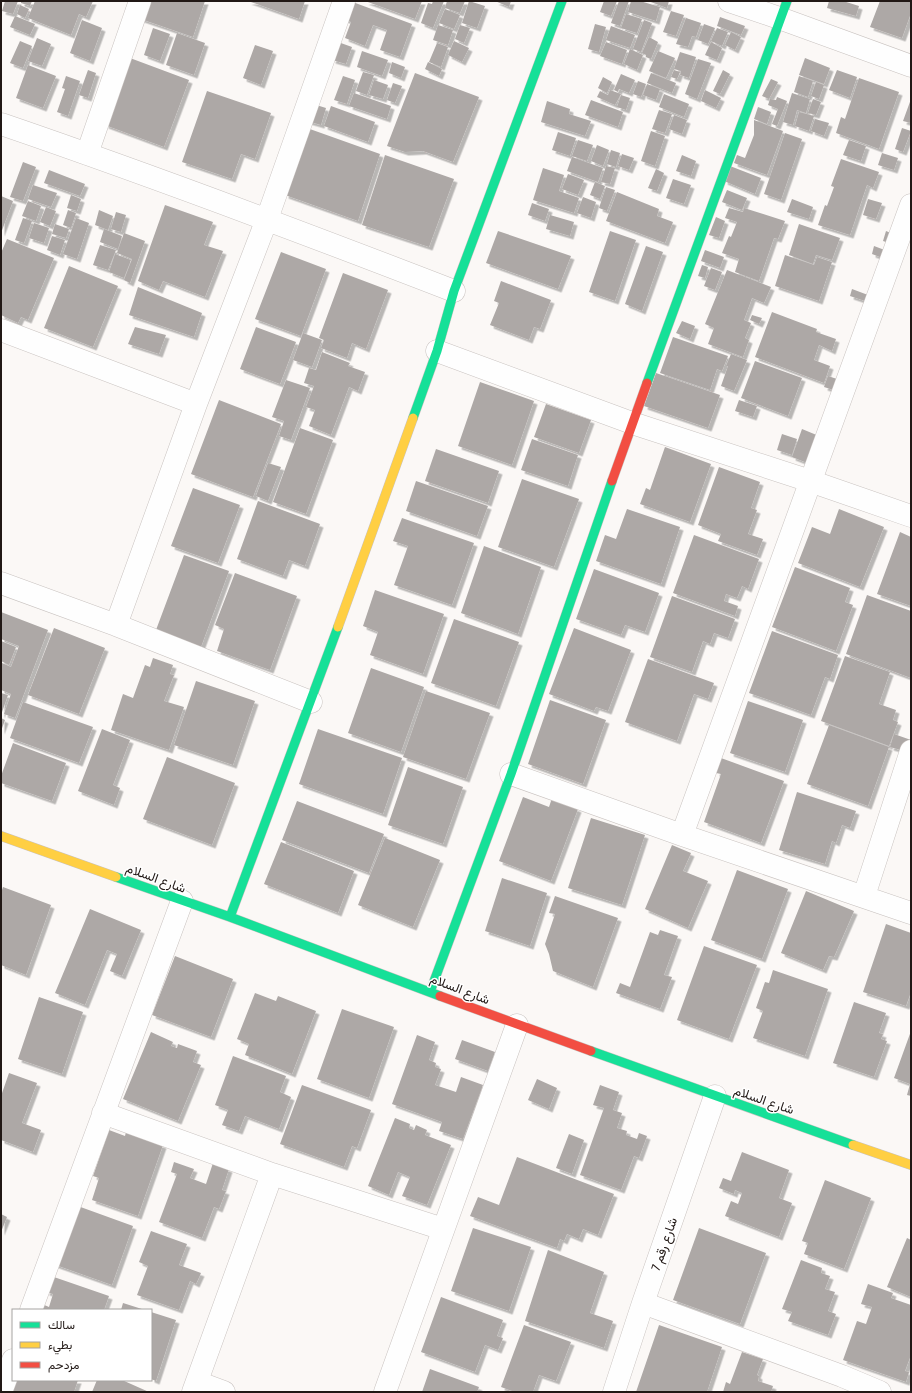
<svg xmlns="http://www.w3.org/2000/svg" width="912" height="1393" font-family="'Fira Sans Condensed',Vazirmatn,sans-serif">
  <defs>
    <filter id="shadow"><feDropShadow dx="3.5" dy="3.5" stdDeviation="0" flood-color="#0004"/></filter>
  </defs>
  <rect width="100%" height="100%" fill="#fbf8f6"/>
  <!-- building -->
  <path fill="#ada8a6" filter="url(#shadow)" d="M5 1H18L13 14 2 11Z
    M21 1H32L30 6 21 3Z
    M35 1H93L86 17 79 14 71 35 28 18Z
    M144 1H205L193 37 138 18Z
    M248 1H305L299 19Z
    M350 1 412 24 400 57 380 50 387 30 373 25 365 46 345 38 351 22 344 19Z
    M365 1H422L415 19Z
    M433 1H444L433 28 421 23 428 3 432 4Z
    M447 1H465L460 13 445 8Z
    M469 1 485 6 477 28 462 23Z
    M495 1H511L509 7Z
    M604 1H617L611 16 600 12Z
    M619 1H629L620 26 611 23Z
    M631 1H640L660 7 656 21 628 12Z
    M648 1H669L667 8Z
    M829 1H843L859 6 856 16 827 8Z
    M880 1H911V13L902 38 870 27Z
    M20 5 29 9 25 18 17 14Z
    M445 9 460 15 454 29 439 23Z
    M671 11 684 15 676 36 663 32Z
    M626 14 642 19 637 33 621 28Z
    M15 16 35 24 30 35 10 27Z
    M720 17 745 26 741 35 717 26Z
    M686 18 701 23 696 37 692 36 688 47 676 44Z
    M82 20 102 28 90 61 70 53Z
    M644 20 652 23 641 52 633 49Z
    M595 24 606 27 599 52 588 49Z
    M704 24 715 28 708 44 698 40Z
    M438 25 453 30 448 45 433 40Z
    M460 25 470 28 464 43 455 39Z
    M611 26 635 35 630 48 606 40Z
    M153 28 170 34 160 61 144 55Z
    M717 28 728 32 722 46 711 41Z
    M731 32 741 37 735 50 725 45Z
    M177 33 205 43 194 75 166 65Z
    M649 37 658 42 651 59 646 57V55L642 53Z
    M37 38 51 44 42 66 28 61Z
    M20 41 32 46 23 68 10 63Z
    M454 41 469 48 462 62 448 55Z
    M338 42 352 47 346 64 332 60Z
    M606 42 627 50 622 64 600 56Z
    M711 42 722 48 717 60 705 55Z
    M437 43 448 47 441 67 429 62Z
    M255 45 273 51 261 85 243 78Z
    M630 49 643 55 637 70 624 64Z
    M362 51 388 60 382 76 357 67Z
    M658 51 675 58 666 78 649 71Z
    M680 52 696 57 689 78 680 75 681 71 674 69Z
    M130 58 189 80 164 147 105 125Z
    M805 58 830 68 824 84 799 75Z
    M698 59 711 63 697 99 685 94Z
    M392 62 405 67 401 78 389 73Z
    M428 62 442 69 439 76 425 69Z
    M28 65 56 76 43 108 16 98Z
    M88 70 96 73 88 98 79 95Z
    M674 70 680 72 677 79 671 77Z
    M723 70 730 74 720 94 713 91Z
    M837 70 857 77 850 98 829 90Z
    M363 72 374 75 367 95 356 91Z
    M415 73 479 97 453 162 423 151 405 152 387 146Z
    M651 73 676 83 672 93 647 83Z
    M621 74 635 80 629 93 619 89 618 92 614 90Z
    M66 76 80 81 68 116 57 112 65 89 62 88Z
    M343 76 355 80 347 104 334 100Z
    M799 76 813 81 808 97 794 92Z
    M603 77 612 82 607 93 598 88Z
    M859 78 899 92 879 149 836 133 841 117 845 119Z
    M771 79 778 82 769 99 762 96Z
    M374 80 388 85 383 99 369 95Z
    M638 81 646 84 641 97 633 94Z
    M816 82 824 85 819 99 811 96Z
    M393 83 402 86 395 103 387 100Z
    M647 84 660 89 656 100 643 95Z
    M610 90 621 94 615 105 597 97 600 91 608 95Z
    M705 90 721 98 716 108 701 101Z
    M207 91 271 113 255 159 241 154 232 179 182 162Z
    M354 93 391 106 387 119 349 106Z
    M792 93 810 99 806 113 797 110 793 125 783 122Z
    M664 94 689 104 684 117 659 107Z
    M621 95 630 98 626 110 617 107Z
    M777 97 787 101 777 126 772 124 778 109 768 105 770 99 776 100Z
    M813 99 821 102 816 115 808 113Z
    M911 99V123L903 121Z
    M591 100 623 112 618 127 585 115Z
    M547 101 570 109 569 114 591 121 585 136 541 122Z
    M313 104 326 108 321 125 307 121Z
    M331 106 375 122 368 142 324 126Z
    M758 107 771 112 767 124 754 119Z
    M659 110 672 114 665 133 652 129Z
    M799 112 814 116 809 131 795 126Z
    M674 115 687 120 682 134 669 129Z
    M815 119 829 123 824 136 811 131Z
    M754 120 783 131 767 175 734 163 737 155 745 158 754 135Z
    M307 128 380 154 358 221 285 195Z
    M902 128 911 131 903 152 895 149Z
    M651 131 665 136 655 166 641 161Z
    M558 132 576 138 570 156 552 150Z
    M785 133 802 139 781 200 764 194Z
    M578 140 593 145 587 161 572 156Z
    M849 140 866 146 861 161 843 155Z
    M597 145 609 150 603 166 591 161Z
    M611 150 620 153 616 167 607 164Z
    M882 153 898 158 894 170 878 165Z
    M622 154 634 158 629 170 618 166Z
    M385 155 454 179 429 247 362 225Z
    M682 155 696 161 691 176 676 171Z
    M572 157 603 168 598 182 567 171Z
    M841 159 879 172 873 188 867 185 850 235 818 225 825 205 827 206 834 187 831 186Z
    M23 162 36 167 23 201 10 197Z
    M606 166 615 168 610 184 601 182Z
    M730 166 761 178 755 194 724 181Z
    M543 168 564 175 559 191 579 198 574 213 533 200Z
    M656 169 664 173 657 191 648 188Z
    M49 170 85 184 80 196 44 183Z
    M568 174 584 180 578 195 562 189Z
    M673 179 691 185 684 204 666 198Z
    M595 182 605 186 600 199 590 195Z
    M33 185 57 193 51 207 28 199Z
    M606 187 615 190 607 211 599 208Z
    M727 190 747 198 742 210 722 202Z
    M617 192 659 209 657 216 673 222 665 243 606 221Z
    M71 195 81 199 77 211 67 208Z
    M1 196 13 201 1 233Z
    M583 197 596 202 591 218 577 213Z
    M792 199 813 207 809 219 787 212Z
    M868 199 882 203 876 219 863 215Z
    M28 201 41 206 36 221 22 216Z
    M532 203 549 209 545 221 528 215Z
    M165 205 213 222 204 245 223 251 205 297 163 281 159 290 138 281Z
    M46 207 56 211 50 226 40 222Z
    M729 208 743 212 744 208 785 221 778 239 774 238 759 281 735 272 739 259 722 253 729 236 731 237 737 222 725 218Z
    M68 210 76 213 71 228 63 225Z
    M99 210 113 216 108 230 95 225Z
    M116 212 126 215 121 232 111 229Z
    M550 215 574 222 570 236 546 229Z
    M716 217 725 221 719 238 709 235Z
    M23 218 32 221 24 243 15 240Z
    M76 218 89 223 77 259 63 254Z
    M34 223 49 228 44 243 29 238Z
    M55 224 69 229 66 238 52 234Z
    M799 224 840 238 832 260 816 255 813 264 789 255Z
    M104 229 122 236 118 249 100 242Z
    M498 231 571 256 558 289 486 263Z
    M610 231 636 240 615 301 589 292Z
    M886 231 898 236 895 245 883 241Z
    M124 233 145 241 130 283 124 280 132 259 117 253Z
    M52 236 65 240 60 255 47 250Z
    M7 239 54 258 28 320 21 317 18 323 1 315V253Z
    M100 245 116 250 108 270 93 265Z
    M646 246 663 252 642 311 625 304Z
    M874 246 890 252 888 260 872 254Z
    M705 250 724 257 720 268 701 261Z
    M281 252 326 269 301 336 255 319Z
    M115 254 131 260 124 278 109 272Z
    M785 255 814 265 817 257 832 262 819 301 775 286Z
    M702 265 708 267 705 278 698 276Z
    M69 266 118 286 93 347 44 328Z
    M711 268 722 272 715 290 704 286Z
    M727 270 771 287 764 303 752 298 744 320 751 323 745 338 749 340 743 357 708 344 714 328 705 324Z
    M343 273 388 290 366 349 352 343 347 358 321 348 324 340 319 338Z
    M501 281 551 300 540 329 534 327 529 340 490 325 499 303 494 301Z
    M138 287 202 313 194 337 129 315Z
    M852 289 868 295 865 301 850 296Z
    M772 312 817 329 816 332 836 339 832 351 819 345 814 360 830 366 824 383 755 357Z
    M752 315 762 318 759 324 750 320Z
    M682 321 695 326 690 339 676 333Z
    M135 327 166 335 159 354 128 344Z
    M256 327 296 342 280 384 240 369Z
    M303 333 322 340 312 367 293 360Z
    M673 337 728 356 722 371 717 369 710 390 660 373Z
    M322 352 350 363 348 366 365 372 358 391 349 387 331 435 309 426 315 410 306 407 314 386 304 383 309 368 316 370Z
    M731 354 747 360 734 391 721 386 728 366H726Z
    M755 361 802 378 788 416 741 398Z
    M656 373 720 395 708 428 644 406Z
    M828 376 843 381 840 392 824 387Z
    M286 380 310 388 291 440 279 436 284 421 272 417Z
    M480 382 534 401 512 465 458 446Z
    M219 400 281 424 253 497 191 474Z
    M739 400 757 406 753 417 735 411Z
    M546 404 591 420 579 453 534 437Z
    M300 428 333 440 306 514 273 502Z
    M802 429 819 436 810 464 792 457Z
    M782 434 797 439 792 455 777 450Z
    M532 439 578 455 568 486 521 470Z
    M665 447 711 464 690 522 640 504 646 488 650 490Z
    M436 449 499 471 488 503 425 481Z
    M268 463 281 467 268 501 256 496Z
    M719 467 760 482 751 508 757 510 748 534 763 539 757 555 718 541 721 534 698 525Z
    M522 479 579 499 554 567 498 547Z
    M416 481 488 506 477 536 406 511Z
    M193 488 240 505 218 563 171 546Z
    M258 501 320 524 305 566 289 560 283 576 237 559Z
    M627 509 680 527 661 584 596 561 605 535 616 539Z
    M839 509 884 527 860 587 798 563 812 527 830 534Z
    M402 518 474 543 452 605 394 585 408 546 393 541Z
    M900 532 911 537V606L877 594Z
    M694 535 759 559 748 589 742 586 737 598 726 594 724 601 738 606 735 616 673 593Z
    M484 546 541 567 518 634 461 613Z
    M184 555 229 571 201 647 156 630Z
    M795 567 850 588 845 602 853 605 836 651 772 627Z
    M594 569 659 593 645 632 625 625 621 635 576 619Z
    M235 573 297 596 270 670 217 651 224 629 215 625Z
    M375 590 444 614 423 674 370 655 378 632 363 626Z
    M867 595 911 611V678L846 654Z
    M672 596 735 619 728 638 714 633 710 644 703 641 692 672 650 657Z
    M1 612 48 630 15 718 4 714 11 694 1 690V666L2 663 11 667 19 646 1 639Z
    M454 619 519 642 496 706 431 683Z
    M54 628 105 648 79 714 28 695Z
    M574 628 631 650 608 711 596 707 594 711 549 694Z
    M772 631 838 655 830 679 825 677 811 715 749 693Z
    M1 641 16 647 9 665 1 661Z
    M845 656 890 672 879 704 896 710 893 720 898 722 889 746 821 721Z
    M153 658 173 665 170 674 174 675 164 701 184 707 169 750 111 730 123 694 133 698 145 665 150 667Z
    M648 659 714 683 708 699 694 694 677 741 625 722Z
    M371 668 424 687 401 752 348 733Z
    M196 681 255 701 233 765 174 745Z
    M426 691 490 713 466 779 403 757Z
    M1 693 8 695 1 715Z
    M550 700 606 720 583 784 528 764Z
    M748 701 803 720 785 772 730 753Z
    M23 702 93 727 79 763 10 738Z
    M1 718 5 720 1 731Z
    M829 725 889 747 868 806 807 784Z
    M102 729 130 740 113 785 120 788 114 805 78 791Z
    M318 729 402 758 383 814 299 784Z
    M894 734 911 740 908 752 890 747Z
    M13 743 66 763 52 801 1 783V776Z
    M167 757 235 783 212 845 143 819Z
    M721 758 784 781 761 843 704 822 721 774 716 773Z
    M408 767 463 787 443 844 388 825Z
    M797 792 856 811 850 828 842 825 836 843 832 841 825 864 779 850Z
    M523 797 549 807 552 798 578 809 551 881 499 861Z
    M297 801 384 834 369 873 282 840Z
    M591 818 645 835 622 905 568 888Z
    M385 838 440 860 413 927 358 905Z
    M281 842 354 871 338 913 264 884Z
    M672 845 691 853 683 871 708 881 688 928 645 909Z
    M737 870 788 889 762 959 711 940Z
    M502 878 547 893 530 946 485 931Z
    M3 887 51 905 26 975 1 965V893Z
    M806 891 854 911 834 957 829 956 823 970 781 953Z
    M555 896 618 918 593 987 553 971 549 954 545 944 555 914 549 913Z
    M90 909 141 930 122 976 110 971 117 954 107 950 85 1005 55 993Z
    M886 924 911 933V992L906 1006 863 992Z
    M660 930 678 936 664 975 672 977 660 1009 616 993 620 983 630 987 650 932 658 935Z
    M704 946 757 965 729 1039 677 1020Z
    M175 956 233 979 211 1037 152 1015Z
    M773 970 828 989 805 1056 753 1038 763 1011 756 1008 765 982 769 983Z
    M255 993 276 1001 278 996 316 1011 292 1074 245 1055 249 1044 237 1039Z
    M39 997 83 1012 62 1074 18 1059Z
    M854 1002 886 1013 879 1033 883 1034 881 1039 887 1041 874 1077 833 1063Z
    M342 1009 394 1027 369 1098 317 1079Z
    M911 1031V1096L907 1095 910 1084 894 1078Z
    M151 1032 173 1042 171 1046 177 1048 178 1044 197 1051 193 1062 201 1065 178 1121 123 1099Z
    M417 1035 435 1042 429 1060 436 1063 435 1067 441 1069 435 1085 456 1092 461 1077 483 1085 463 1139 439 1131 442 1122 392 1104Z
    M462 1040 495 1052 488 1071 455 1059Z
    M233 1056 286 1076 280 1092 291 1097 279 1129 245 1116 239 1131 222 1125 228 1110 215 1105Z
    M9 1073 37 1083 22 1123 41 1130 33 1152 1 1140V1096Z
    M537 1079 557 1088 549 1109 528 1100Z
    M302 1085 371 1110 357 1148 352 1146 344 1167 280 1144Z
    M600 1085 619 1092 613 1110 622 1113 617 1128 627 1131 626 1135 637 1139 639 1133 647 1136 639 1158 634 1156 621 1190 580 1175 604 1108 593 1105Z
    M395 1118 410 1124 409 1128 414 1130 416 1125 427 1130 425 1135 451 1145 427 1205 402 1196 410 1177 398 1172 389 1195 368 1186Z
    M109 1130 125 1136 126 1132 163 1145 138 1216 92 1200 99 1178 93 1176Z
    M569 1134 584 1140 572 1174 556 1168Z
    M742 1152 789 1170 779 1198 792 1203 779 1237 725 1216 731 1201 738 1204 742 1193 735 1190 734 1194 719 1188 723 1178 731 1181Z
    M517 1157 614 1194 598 1235 583 1229 579 1239 567 1234 564 1241 560 1239 557 1248 470 1216 478 1197 499 1205Z
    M174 1162 194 1169 190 1178 206 1184 213 1163 229 1169 222 1190 226 1191 219 1209 214 1207 202 1238 159 1222 177 1174 171 1172Z
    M825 1180 871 1198 844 1269 804 1254 808 1243 802 1241Z
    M75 1205 133 1226 112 1285 53 1264Z
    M1 1214 7 1217 1 1232Z
    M473 1228 531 1247 509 1311 451 1291Z
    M699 1228 766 1253 740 1324 673 1300Z
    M151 1231 187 1244 179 1265 201 1273 196 1284 190 1281 179 1310 137 1295 148 1266 139 1262Z
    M907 1238 911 1240V1297L887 1287Z
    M548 1250 604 1272 590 1313 613 1321 604 1348 525 1321Z
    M801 1260 822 1268 821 1273 830 1276 825 1289 835 1292 828 1311 836 1314 828 1335 788 1321 792 1312 782 1309Z
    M51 1276 109 1296 104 1310H40L42 1304 49 1307 53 1294 46 1292Z
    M868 1284 893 1293 891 1298 911 1305V1355L905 1371 909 1372 906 1382 843 1360 857 1321 866 1324 872 1307 861 1304Z
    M441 1297 503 1320 497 1336 503 1338 498 1350 485 1345 475 1372 421 1352Z
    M123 1303 145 1310H121Z
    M151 1312 176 1320 156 1381 151 1379Z
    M524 1325 571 1342 556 1381 539 1375 533 1392H515L501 1387Z
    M659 1325 722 1347 707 1392H636Z
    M742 1352 763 1359 757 1375 759 1376 758 1381 773 1386 771 1392H723L726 1382 730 1384Z
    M430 1369 479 1387 477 1392H422Z
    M13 1380H78L74 1392H5Z
    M97 1380H122L149 1392H92Z"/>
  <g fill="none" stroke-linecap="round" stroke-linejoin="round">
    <defs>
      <path id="street" d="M729 1 782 19 911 66
        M1 124C153 176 304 233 454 291
        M87 154 140 1
        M1 330 196 404
        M437 351 632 423 810 481 911 516
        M1 583 116 625 311 702
        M116 625 196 404 267 219 344 1
        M511 774 682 835 911 913
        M682 835 911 205
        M864 896 911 751
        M103 1113 272 1174 443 1229
        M643 1303 842 1376 880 1392
        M31 1310 182 901
        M197 1382 224 1392
        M1 1392 13 1360
        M193 1392 272 1174
        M385 1392 517 1025
        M614 1392 643 1303 715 1096"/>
      <path id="fast" d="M647 383 787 1
        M413 418 437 351 454 291 562 1
        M116 877 230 917 440 996
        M230 917 338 627
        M430 992 511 774 612 481
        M591 1051 853 1145"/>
      <path id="slow" d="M338 627 413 418
        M1 836 116 877
        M853 1145 911 1165"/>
      <path id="jam" d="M612 481 647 383
        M440 996 591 1051"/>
    </defs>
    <!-- street casing -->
    <use href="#street" stroke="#c9c3c0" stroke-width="23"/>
    <!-- fast casing -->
    <use href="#fast" stroke="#c9c3c0" stroke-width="10"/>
    <!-- slow casing -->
    <use href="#slow" stroke="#c9c3c0" stroke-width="10"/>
    <!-- jam casing -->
    <use href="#jam" stroke="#c9c3c0" stroke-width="10"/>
    <!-- street -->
    <use href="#street" stroke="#fefefe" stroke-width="22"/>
    <!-- fast -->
    <use href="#fast" stroke="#16e098" stroke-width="9"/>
    <!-- slow -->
    <use href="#slow" stroke="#ffcf43" stroke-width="9"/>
    <!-- jam -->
    <use href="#jam" stroke="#f24e42" stroke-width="9"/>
  </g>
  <g text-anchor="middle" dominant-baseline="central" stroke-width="3" stroke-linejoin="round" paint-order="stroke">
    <!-- street labels -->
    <g font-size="13" fill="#211815" stroke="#fff">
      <text transform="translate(156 878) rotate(20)">شارع السلام</text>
      <text transform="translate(460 989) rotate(21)">شارع السلام</text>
      <text transform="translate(764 1100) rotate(19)">شارع السلام</text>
      <text transform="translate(664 1244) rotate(-71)">شارع رقم 7</text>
    </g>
  </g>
  <!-- border -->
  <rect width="912" height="1393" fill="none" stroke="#211815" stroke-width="4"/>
  <!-- legend -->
  <rect x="12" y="1309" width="140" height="72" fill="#ffffff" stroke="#a6a3a1"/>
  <rect x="20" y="1322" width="20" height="6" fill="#16e098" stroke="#a6a3a1"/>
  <text x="48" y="1329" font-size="12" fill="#211815">سالك</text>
  <rect x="20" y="1342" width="20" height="6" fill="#ffcf43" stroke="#a6a3a1"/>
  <text x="48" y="1349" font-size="12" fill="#211815">بطيء</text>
  <rect x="20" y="1362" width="20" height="6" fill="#f24e42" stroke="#a6a3a1"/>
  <text x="48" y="1369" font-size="12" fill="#211815">مزدحم</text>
</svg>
